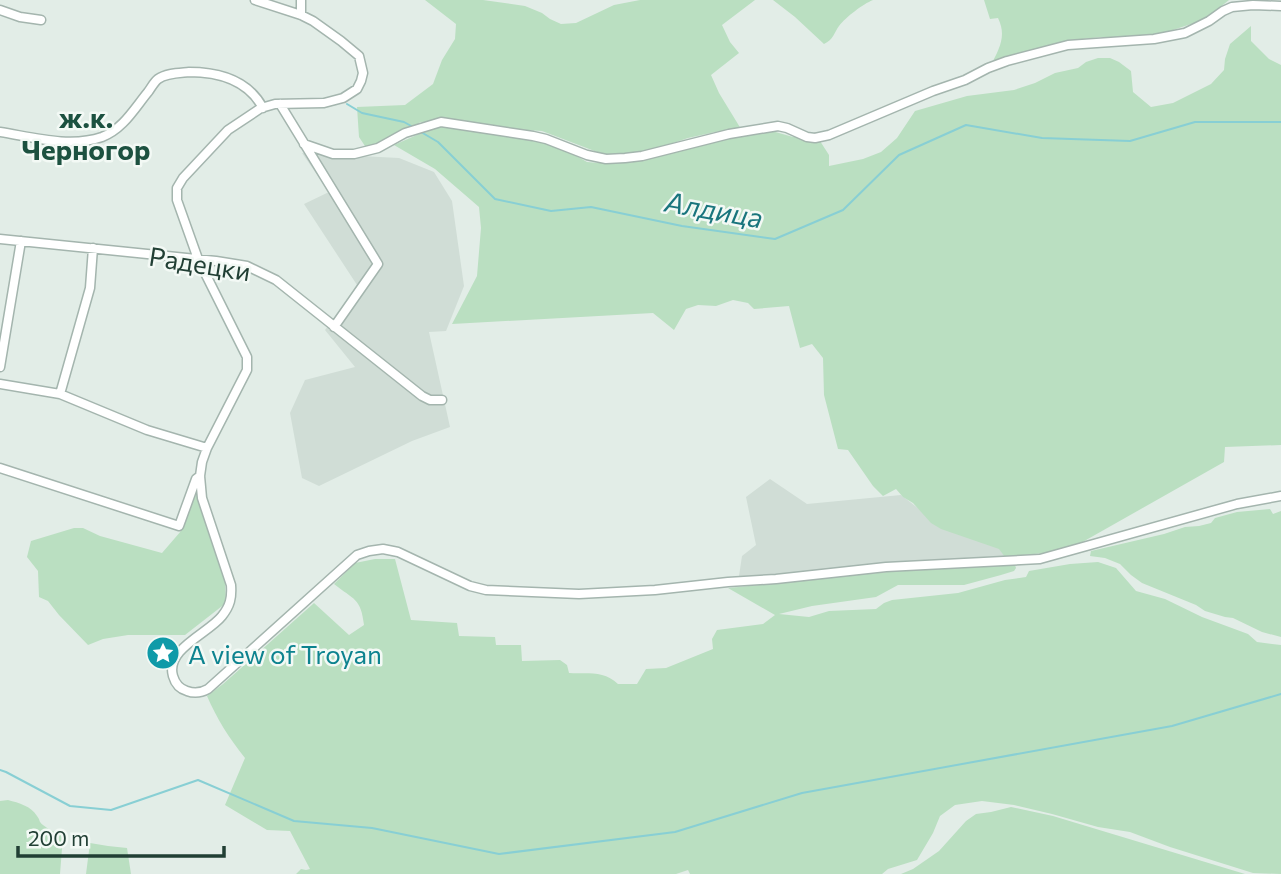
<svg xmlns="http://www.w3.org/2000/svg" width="1281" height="874" font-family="Commissioner,sans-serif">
  <rect width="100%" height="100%" fill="#e2ede7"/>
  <!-- built -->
  <path fill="#d0ddd6" d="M302 153 399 158 434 172 452 201 464 286 446 331 429 332 450 427 412 441 319 486 302 478 290 413 305 380 355 367 325 330 359 288 304 204 329 192Z
    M770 479 807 504 901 495 928 516 1041 540 1053 552 1017 559 786 580 739 576 742 556 756 545 746 497Z"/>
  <!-- green -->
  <path fill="#badfc1" d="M425 0H483L525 6 542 13 550 19 561 24 576 23 614 5 640 0H755L722 25 730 42 739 53 711 75 719 93 741 129 715 132 688 138 646 152 626 156 605 155 542 131 512 129 495 125H478L451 121 420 122 417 126 369 152 359 137 357 107 405 105 433 84 442 60 455 39 456 24Z
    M773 0H873C863 4 846 17 839 26 834 33 833 40 824 44L795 17Z
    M984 0H1229L1214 12 1200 21 1158 35 1123 39 1101 37 1083 39 991 65C999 49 1007 36 998 18L990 19Z
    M1251 26V41L1269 59 1281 65V445L1225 447 1224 462 1079 544 1053 552 1005 557 999 549 941 529 931 523 913 503 903 497 896 489 883 496 873 486 848 450 838 449 824 395 823 358 812 344 800 348 789 306 754 309 748 303 733 300 716 306 698 305 686 309 674 330 653 313 452 324 477 276 481 228 479 207 435 169 394 145 435 127 450 126 474 132H487L521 139 544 141 563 148 587 162 599 163H628L652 158 688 145 765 129 793 137 820 136V141L829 155V166L863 159 881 152 897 138 915 111 967 96 1014 90 1035 83 1055 73 1078 68 1086 62 1098 58H1110L1119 62 1131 71 1133 92 1151 107 1173 103 1211 84 1224 70 1225 59 1230 44Z
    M197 492 213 546 225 580 226 603 185 635H128L103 639 88 645 59 615 48 601 39 597 38 571 27 557 31 541 74 528H83L100 536 162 553 181 531Z
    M1270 509 1273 514 1281 511V637L1262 632 1233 618 1225 617 1205 611 1196 605 1142 583 1131 575 1120 564 1105 558 1090 556 1091 551 1164 534 1185 527 1199 526 1211 523 1215 518 1237 512Z
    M375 559H395L411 620 457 623 459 636 495 637 496 645H521L522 661 560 660 567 665 569 673C588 674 604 670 618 684H637L646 669 666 668 713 649 712 639 717 630 763 624 775 615 728 588 938 567 1015 565 1016 568 1014 571 1001 575 964 585H898L876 597 812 606 779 614 809 617 829 611 876 609 884 603 892 600 958 593 1005 580 1026 577 1029 571 1070 564 1098 562 1116 568 1136 591 1165 599 1202 617 1248 634 1257 642 1281 645V874L1253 873 1170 847 1130 832 1098 827 1052 814 1014 805 982 801 955 805 940 816 933 833 917 860 888 869 882 874H690L688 870 676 874H296L301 869 306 870 310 869 290 831 267 830 225 805 245 758C229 738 217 719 207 696L223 684 314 603 349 635 364 625C361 598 354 600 334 584L355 563Z
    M8 800C19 803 31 806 37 816 41 821 38 821 43 825 49 830 57 833 63 836L60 874H0V801Z
    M1011 807 1053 816 1245 874H901L913 869 939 851 966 821 976 814 991 812Z
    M90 843 108 846 127 848 131 874H86Z"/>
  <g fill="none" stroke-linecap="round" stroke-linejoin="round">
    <!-- stream -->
    <path stroke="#88cfd4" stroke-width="2" d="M347 104 362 113 404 122 413 127
      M421 132 438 142 495 199 551 211 591 207 682 226 775 239 843 210 899 155 966 125 1042 138 1130 141 1195 122H1281
      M0 770 6 772 70 806 111 810 198 780 294 821 372 828 499 854 675 832 802 793 1172 726 1281 694"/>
    <defs>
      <path id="minor" d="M255 0 301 15 313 21 341 41 359 56 363 73 361 81 357 89 343 98 324 103 275 104 261 108 228 130 183 178 177 188V200L198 259 247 357V370L207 448 202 462 200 476 202 498 231 585C232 598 230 606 222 616 209 633 165 649 173 676 175 683 180 689 187 691 195 694 201 693 208 689L357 555 369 551 383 549 398 552 470 586 486 590 579 594 655 590 728 582 776 579 886 567 1040 559 1237 504 1281 496
        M301 0V15
        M0 10 20 17 41 20
        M280 104 378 264 334 327
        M0 132C32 137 70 148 102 137 123 129 134 109 148 92 151 88 154 82 158 79 166 73 179 73 189 72 219 72 248 80 263 108
        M304 144 333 154H354L378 148 405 133 441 122 533 136 546 139 587 155 606 159 625 158 642 156 729 134 778 126 787 128 807 137 815 138 829 135 933 91 965 80 988 68 1007 61 1068 45 1154 39 1185 33 1209 21 1223 11 1232 7 1253 5 1281 6
        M0 239 216 261 247 266 276 280 422 396 430 400H442
        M0 367 21 241
        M0 384 60 394 147 430 207 448
        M60 394 90 288 93 248
        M0 468 179 526 196 479 200 476"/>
    </defs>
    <!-- minor casing -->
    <use href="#minor" stroke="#a4b5ae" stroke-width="11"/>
    <!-- minor -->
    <use href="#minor" stroke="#fff" stroke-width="8"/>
  </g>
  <!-- icons -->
  <defs>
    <symbol id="sight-disc" viewBox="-11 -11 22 22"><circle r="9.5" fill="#0f9aa8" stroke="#f3f9f5"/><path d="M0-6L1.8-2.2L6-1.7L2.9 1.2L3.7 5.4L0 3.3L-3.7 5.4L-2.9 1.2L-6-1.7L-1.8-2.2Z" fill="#fff"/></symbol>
  </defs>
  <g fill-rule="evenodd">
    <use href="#sight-disc" x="144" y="634" width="38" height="38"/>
  </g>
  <g text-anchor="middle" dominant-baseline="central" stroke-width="5" stroke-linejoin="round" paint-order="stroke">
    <!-- street labels -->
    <g font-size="26" fill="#213f34" stroke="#f3f9f5">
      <text transform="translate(200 263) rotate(9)">Радецки</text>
    </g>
    <!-- culture labels -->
    <g font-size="26" fill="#0d838f" stroke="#f3f9f5" text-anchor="start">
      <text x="188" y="653">A view of Troyan</text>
    </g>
    <!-- neighbourhood labels -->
    <g font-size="28" font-weight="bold" fill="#1c5140" stroke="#f3f9f5">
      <text x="86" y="117">ж.к.<tspan x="86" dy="32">Черногор</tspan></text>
    </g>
    <!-- water labels -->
    <g font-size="28" font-style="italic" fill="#19757d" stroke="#f3f9f5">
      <text transform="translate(714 209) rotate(10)">Алдица</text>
    </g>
  </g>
  <!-- scale -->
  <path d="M18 846v10h206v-10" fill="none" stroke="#213f34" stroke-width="3.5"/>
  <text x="28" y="846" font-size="21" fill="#213f34" stroke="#f3f9f5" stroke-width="5" paint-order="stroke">200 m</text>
</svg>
